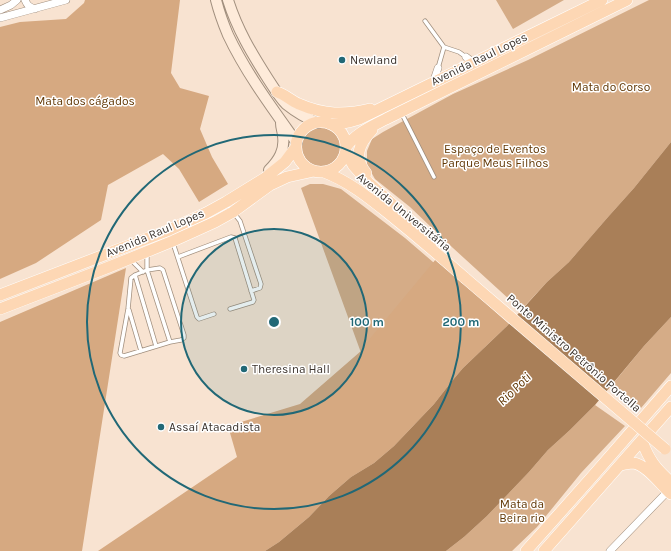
<svg xmlns="http://www.w3.org/2000/svg" width="671" height="551" font-family="Karla,sans-serif">
  <rect width="100%" height="100%" fill="#f8e3d1"/>
  <!-- green -->
  <path fill="#d5ac87" d="M496 0H564L513 29Z
    M649 0H671V142L634 188 608 217 589 239 569 262 547 282 521 310 453 248 410 207 375 179 367 165V151L372 139 383 132 453 94 528 60Z
    M302 147a19 19 0 1 1 38 0a19 19 0 1 1-38 0Z
    M310 184H323L341 189 405 238 461 286 368 372 301 188Z
    M671 317V373L641 408 612 385 644 346Z
    M595 405 625 426 581 473 537 527 512 551H446L464 537 487 516 529 472 548 450 570 430Z"/>
  <!-- forest -->
  <path fill="#d6a981" d="M85 0H180L171 73 180 88 209 96 200 129 212 157 228 184 199 202 179 169 163 154 108 185 101 220 36 263 0 279V27L20 22 66 19 84 3Z
    M436 259 509 324 463 368 452 381 434 404 394 446 374 463 351 477 329 496 309 517 279 542 265 551H98L237 457 228 426 300 404 361 351 372 336Z
    M126 268 82 551H0V322Z"/>
  <!-- water -->
  <path fill="#a97f58" d="M671 142V317L644 346 595 405 570 430 548 450 529 472 487 516 464 537 446 551H265L279 542 309 517 329 496 351 477 374 463 394 446 434 404 452 381 463 368 507 326 547 282 569 262 608 217 634 188Z"/>
  <g fill="none" stroke-linecap="round" stroke-linejoin="round">
    <defs>
      <path id="service" d="M425 21 444 47 459 52 466 57
        M438 68 444 47
        M401 112 434 177
        M226 203 240 221 261 284 260 288 251 291
        M173 243 197 317 199 319 214 314
        M147 253V270L160 268 163 270 184 335V338L181 340 170 342
        M178 257 231 237 235 238 254 300 253 302 230 309
        M132 261 143 272
        M147 270 170 342 124 356 121 355 120 353 128 309 131 278 135 275Z
        M135 275 156 346
        M129 310 141 351"/>
      <path id="minor" d="M25 0C27 5 29 7 35 9
        M0 10 11 5 17 0
        M0 18 66 0
        M466 57 474 63
        M433 83 438 68
        M610 551 668 491"/>
      <path id="secondary" d="M216 0C219 12 223 23 228 35 246 73 272 108 297 143
        M228 0C237 29 252 54 268 79 274 88 279 97 286 104 296 112 306 118 318 123
        M269 170C279 160 285 150 283 136 283 132 281 128 281 123"/>
      <path id="primary" d="M277 92C285 94 291 101 299 104 324 115 344 115 370 109
        M296 147a25 25 0 1 1 50 0a25 25 0 1 1-50 0Z
        M330 124C341 124 350 122 359 119L602 0
        M346 147C356 133 371 127 386 119L627 0
        M346 152 353 165 368 182 433 241
        M324 172C348 181 368 197 388 213 414 234 440 256 465 278
        M366 173C353 157 359 144 372 130
        M0 295 169 230 206 213 226 202 265 178 285 162 296 147
        M0 309 109 267 173 241 215 222 233 212 270 185 287 177 314 171
        M642 441C649 460 656 469 671 482
        M621 465C625 464 629 463 633 463 646 464 661 485 671 494
        M526 551 591 478 671 386
        M544 551 671 407"/>
    </defs>
    <!-- service casing -->
    <use href="#service" stroke="#a18f7e" stroke-width="5"/>
    <!-- minor casing -->
    <use href="#minor" stroke="#a18f7e" stroke-width="8"/>
    <!-- secondary casing -->
    <use href="#secondary" stroke="#a18f7e" stroke-width="12"/>
    <!-- primary casing -->
    <use href="#primary" stroke="#fff" stroke-width="12"/>
    <!-- service -->
    <use href="#service" stroke="#fff" stroke-width="3.5"/>
    <!-- minor -->
    <use href="#minor" stroke="#fff" stroke-width="7"/>
    <!-- secondary -->
    <use href="#secondary" stroke="#feebda" stroke-width="10"/>
    <!-- primary -->
    <use href="#primary" stroke="#fdd7b4" stroke-width="11"/>
    <defs>
      <path id="primary-bridge" d="M465 278 665 449"/>
    </defs>
    <!-- primary-bridge casing -->
    <use href="#primary-bridge" stroke="#fff" stroke-width="12" stroke-linecap="butt"/>
    <!-- primary-bridge -->
    <use href="#primary-bridge" stroke="#fdd7b4" stroke-width="11"/>
  </g>
  <!-- distance rings -->
  <circle cx="274" cy="322" r="93" fill="#216876" fill-opacity=".12"/>
  <g fill="none" stroke="#216876" stroke-width="2">
    <circle cx="274" cy="322" r="93"/>
    <circle cx="274" cy="322" r="187"/>
  </g>
  <!-- markers -->
  <g fill="#216876" stroke="#fff" stroke-width="1.5">
    <circle cx="342" cy="60" r="4"/>
    <circle cx="244" cy="369" r="4"/>
    <circle cx="161" cy="427" r="4"/>
  </g>
  <g text-anchor="middle" dominant-baseline="central" stroke-width="3" stroke-linejoin="round" paint-order="stroke">
    <!-- street labels -->
    <g font-size="12" fill="#3b332d" stroke="#fff">
      <text transform="translate(479 59) rotate(-26)">Avenida Raul Lopes</text>
      <text transform="translate(404 212) rotate(39)">Avenida Universitária</text>
      <text transform="translate(155 233) rotate(-23)">Avenida Raul Lopes</text>
      <text transform="translate(574 353) rotate(41)">Ponte Ministro Petrônio Portella</text>
    </g>
    <!-- poi labels -->
    <g font-size="12" fill="#3b332d" stroke="#fff" text-anchor="start">
      <text x="350" y="60">Newland</text>
      <text x="252" y="369">Theresina Hall</text>
      <text x="169" y="427">Assaí Atacadista</text>
    </g>
    <!-- park labels -->
    <g font-size="12" fill="#613704" stroke="#fff">
      <text x="611" y="87">Mata do Corso</text>
      <text x="85" y="101">Mata dos cágados</text>
      <text x="495" y="149">Espaço de Eventos<tspan x="495" dy="14">Parque Meus Filhos</tspan></text>
      <text x="522" y="504">Mata da<tspan x="522" dy="14">Beira rio</tspan></text>
    </g>
    <!-- water labels -->
    <g font-size="13" font-style="italic" fill="#5e3400" stroke="#fff">
      <text transform="translate(514 389) rotate(-44)">Rio Poti</text>
    </g>
  </g>
  <circle cx="274" cy="322" r="6" fill="#216876" stroke="#fff" stroke-width="2"/>
  <g font-size="12" text-anchor="middle" font-weight="bold" fill="#216876" stroke="#fff" stroke-width="3" stroke-linejoin="round" paint-order="stroke">
    <text x="367" y="326">100 m</text>
    <text x="461" y="326">200 m</text>
  </g>
</svg>
